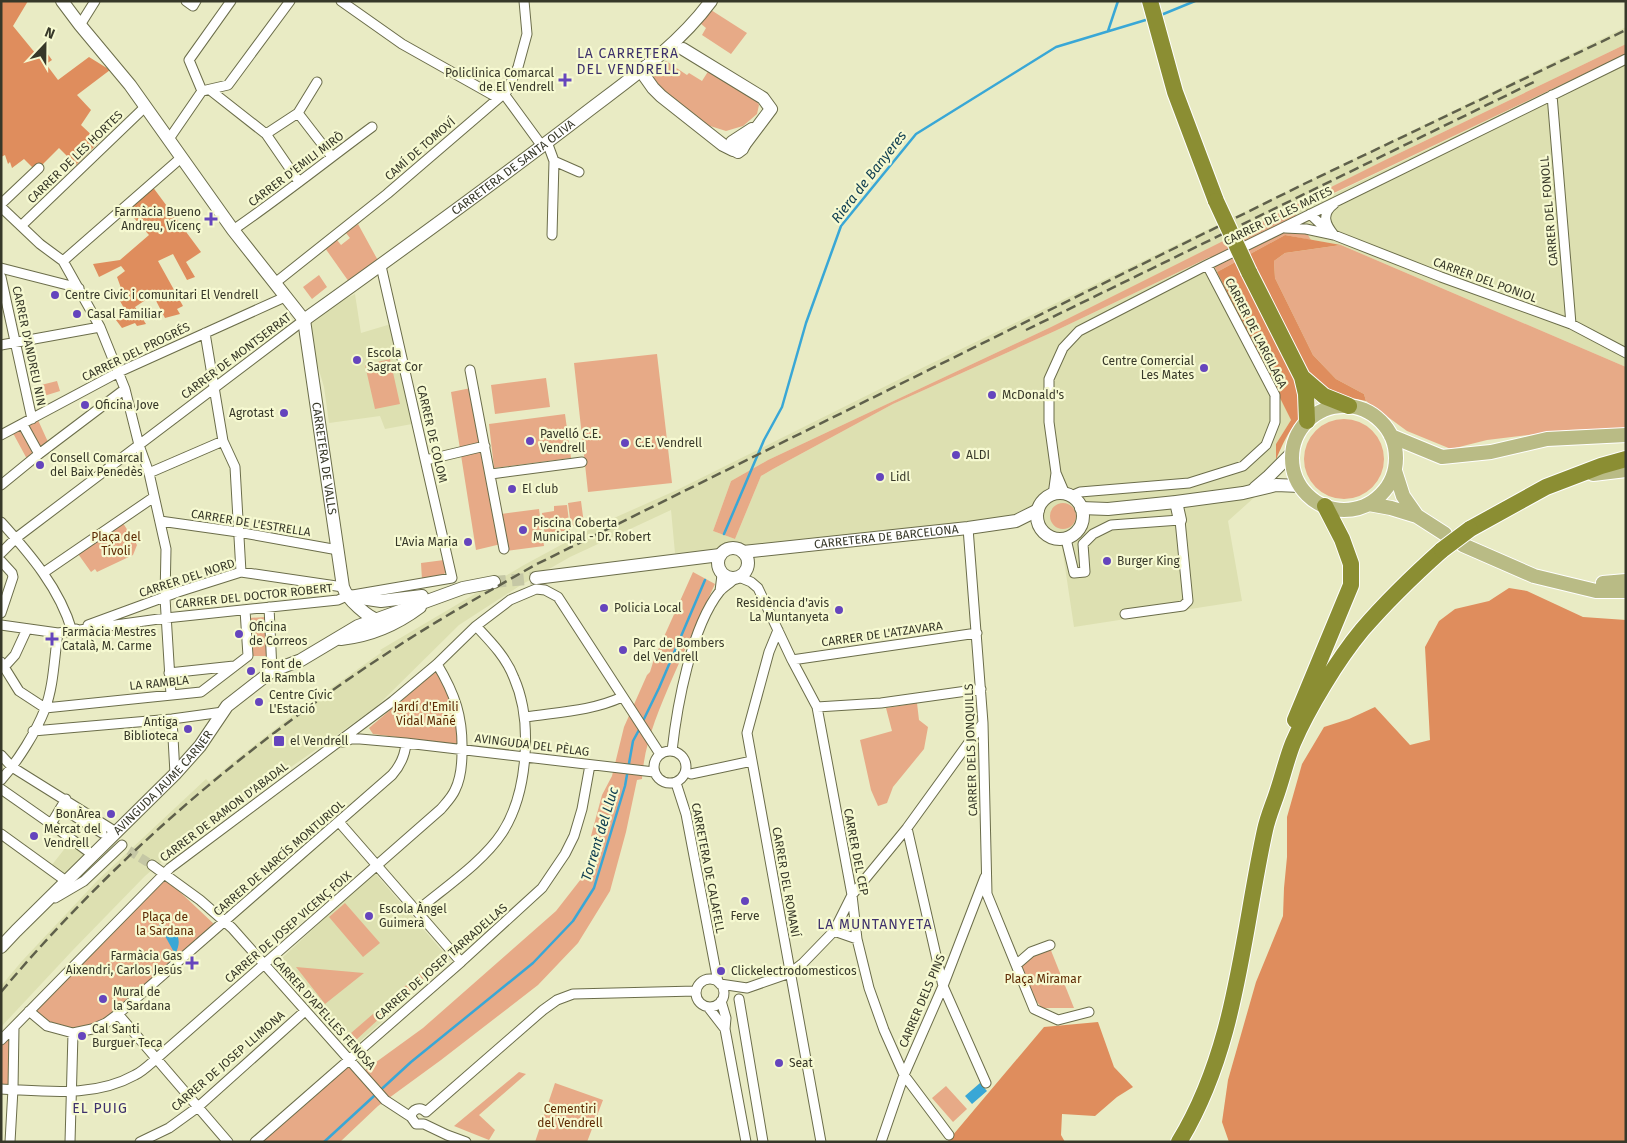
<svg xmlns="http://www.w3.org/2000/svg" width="1627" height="1143" font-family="'Fira Sans',sans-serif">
  <rect width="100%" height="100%" fill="#e9ebc4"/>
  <!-- built -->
  <path fill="#dde0b1" d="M1626 27V44L1385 160 1051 327 768 460 731 481 713 531 735 539 761 476 773 469 893 404 1055 331 1210 257 1291 420 1276 444V478L1228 521 1242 601 1074 627 1062 547 1024 516 765 549 675 553 671 510 570 557 521 585 459 625 375 708 190 838 145 876 72 951 1 1027V986L22 961 98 880 206 779 209 782 233 762 293 715 382 652 380 650 524 565 596 526 677 490 924 367Z
    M1626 54V367L1341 245 1311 240 1294 213Z
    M355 294 361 333 391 324 412 424 385 429 380 416 329 423 324 387 304 320Z
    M70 842 86 854 63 876 51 866Z
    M374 872 450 960 356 1045 280 960Z"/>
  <!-- green -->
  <path fill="#e7aa87" d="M711 10 747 33 731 54 702 35 706 28 700 23Z
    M1626 44V54L1294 212 1311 240 1285 235 1217 272 1210 257 1055 331 893 404 773 469 761 476 735 539 713 531 731 481 768 460 1051 327 1385 160Z
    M666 61 687 75 689 73 702 81 709 70 754 97 759 105 757 114 743 126 726 131 707 125 660 87 651 73Z
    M358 224 381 266 354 289 325 248 337 240 341 245 350 238 346 233Z
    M1341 245 1626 367V428L1569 430 1487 440 1451 449 1407 431 1366 401 1364 394 1336 379 1313 355 1275 278 1274 261 1285 253Z
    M319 275 327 287 312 299 303 287Z
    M657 354 672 483 588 492 574 363Z
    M390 359 400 404 375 409 365 365Z
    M546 378 550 407 495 414 491 385Z
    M57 381 60 391 44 396 41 385Z
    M471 388 501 544 476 550 451 392Z
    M565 414 571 458 494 468 489 424Z
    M1304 459a40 40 0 1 1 80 0a40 40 0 1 1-80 0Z
    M38 420 48 442 27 459 14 435 11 434Z
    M581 501 584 524 571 526 568 503Z
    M1050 516a13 13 0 1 1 26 0a13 13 0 1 1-26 0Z
    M567 505 570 530 557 532V536L545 538 542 513 554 511V506Z
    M539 509 544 546 507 551 501 514Z
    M121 520 137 545 133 555 97 572 95 569 91 572 76 551Z
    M444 560 447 570 442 577 422 580 421 563Z
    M693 572 715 584C700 616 686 647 672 679 658 712 644 744 642 779L637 780 626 832 610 891 578 943 538 985 441 1060 378 1106 340 1142H256L349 1061 361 1073 423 1028 556 911 581 879 596 839 591 836 602 795 612 776 624 727 647 675 650 672 654 659Z
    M266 617 268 656H252L249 618Z
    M436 671C452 692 457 719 459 745L373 734 369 728Z
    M917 703 919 720 928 727 924 749 893 787 887 803 878 806 871 790 860 740 892 731 886 708Z
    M163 876 215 925 96 1026 71 1030 48 1023 34 1007 114 932Z
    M345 903 380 943 363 957 329 917Z
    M1050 948 1074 1008H1042L1027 990 1021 966 1032 957Z
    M296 967 364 973 325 1004Z
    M425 969 429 973 356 1040 351 1033Z
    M11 1036 10 1085 1 1084V1045Z
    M519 1072 526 1074 479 1115 495 1130 489 1140 454 1126Z
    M555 1083 603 1100 587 1142H535Z
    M946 1086 967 1109 953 1122 932 1098Z"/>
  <!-- forest -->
  <path fill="#df8d5d" d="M1 1H28L13 26 40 59 47 53 52 60 46 64 58 80 89 57 110 70 77 95 91 110 81 125 99 142 76 165 59 148 41 166 32 167 24 159 12 168 10 162 8 164 5 155 1 157Z
    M152 186 201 252 186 262 195 277 187 280 173 254 158 261 183 306 177 309 180 314 165 318 153 295 135 307 146 324 137 326 135 323 122 328 116 320 129 317 120 301 125 299 117 277 125 271 121 266 99 277 93 264 120 260 149 235 127 210Z
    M1285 235 1341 245 1285 253 1274 261 1275 278 1313 355 1336 379 1364 394 1366 401 1347 397 1315 401C1295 421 1286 435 1276 460V444L1291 420 1217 272Z
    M1509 588 1527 591 1583 617 1626 620V1142H1229L1222 1122 1228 1080 1256 982 1283 916 1284 888 1287 857V817L1302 764 1324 727 1349 719 1375 707 1410 745 1430 740 1425 647 1439 621 1455 609 1489 601Z
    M1098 1022 1114 1067 1133 1087 1117 1097 1095 1116 1062 1114 1061 1135 1065 1142H947L1044 1027Z"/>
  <!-- water -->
  <path fill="#39a7d6" d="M159 925C176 926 184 939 175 954Z
    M980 1083 987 1091 972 1104 965 1096Z"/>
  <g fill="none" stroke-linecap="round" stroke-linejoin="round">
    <!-- stream -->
    <path stroke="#39a7d6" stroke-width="2.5" d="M1161 15 1195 1
      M1108 31 1118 1
      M724 534 764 440 782 407 806 323 841 226 916 134 1056 47 1149 19
      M642 723 659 688 705 580
      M324 1142 411 1062 533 963 573 921 594 888 625 786 633 741 640 728"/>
    <!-- street-tunnel -->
    <path stroke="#c5c7a5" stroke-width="9" stroke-dasharray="9 4.5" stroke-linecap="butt" d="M106 836 152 865"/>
    <!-- secondary-tunnel -->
    <path stroke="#c5c7a5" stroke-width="12" stroke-dasharray="12 6" stroke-linecap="butt" d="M494 582 536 578"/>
    <defs>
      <path id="street" d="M186 1 193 6 196 1
        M341 1 402 44 498 98
        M80 25 95 1
        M210 90 266 134 299 182
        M202 91 189 60 231 1
        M504 94 542 146
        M1552 95 1571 324
        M298 113 332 157
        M266 134 298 113 317 82
        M169 139 202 91 228 85 290 1
        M547 142 554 161 579 172
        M1 204 39 168
        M1 207 40 244 63 261 100 327 125 389 139 445 149 473 166 549 165 598 171 695
        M1310 214 1328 231
        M21 226 146 106
        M1285 228 1306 229 1334 235 1441 277 1571 324 1626 353
        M233 230C281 197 326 161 372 127
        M552 235 554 161
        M1334 235C1325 224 1321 214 1334 204
        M63 261 182 157
        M1 268 79 288
        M1 277 32 419
        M275 283 387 194 507 91 518 67 527 34 524 1
        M205 333 223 441 235 467 241 572
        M1 345 100 327
        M470 370 504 549
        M23 425 39 454
        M1 435 119 372 285 297
        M426 460 485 446
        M149 473 223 441
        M491 474 582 462
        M1 485 39 454 125 389
        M1065 494 1056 473 1049 422V379L1063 348 1079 331 1207 265 1626 59
        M1053 495 1056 473
        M1071 496 1080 492 1189 483 1243 466 1266 445 1275 422V395L1207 265
        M160 521 238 532 338 550
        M1 522C30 554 60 589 72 631L76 629
        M968 528 983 723 987 894 1034 1009 1058 1020 1089 1012
        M1066 539 1074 573 1085 572 1083 544 1093 534 1111 525 1180 520 1188 601 1183 606 1125 614
        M1 553 16 538 304 320
        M1 561 12 573 13 577 1 613
        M43 573 154 497
        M739 577 751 582 758 588 792 660 817 707 852 895 857 939 869 988 884 1030 904 1075 949 1135
        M720 591 722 575
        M269 607 272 671
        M1 625 58 633 166 618 338 600 347 596 452 578 381 266
        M88 625 178 592 241 572 343 587
        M778 630 769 652 747 733 821 1142
        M792 660 977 633
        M1 662 19 691 45 708
        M5 666 15 655 27 629
        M169 673 234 666
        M817 707 881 703 981 689
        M45 708 201 692 248 656 245 610
        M525 717C558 712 592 711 622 697
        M172 719 175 774
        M33 731 172 719 223 712
        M343 742 351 739H360L406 743 654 772
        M654 767a16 16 0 1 1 32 0a16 16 0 1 1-32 0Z
        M672 751C677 706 691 627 720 591 724 587 730 583 734 579
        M1 755 12 767 116 832
        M691 774 752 761
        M1 780C18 761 36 732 45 709 54 685 54 658 58 633
        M676 783 686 814 718 982
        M1 789 51 824
        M66 799 51 824 93 855
        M61 808 102 833
        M339 822 461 962
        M907 828 943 986 986 1083
        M1 834 66 881
        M152 865 200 900 232 928 385 1100 411 1117 416 1124H424L447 1135 466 1142
        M55 898 84 881 122 845
        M418 910C444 888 483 862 502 833 528 793 533 721 514 678 506 657 491 642 476 626
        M834 931 857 939
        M1016 965 1031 952 1050 945
        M696 993a14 14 0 1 1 28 0a14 14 0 1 1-28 0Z
        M720 984 747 988 790 973 803 963 834 931 852 895 907 828 983 723
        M739 999 763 1142
        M721 1001 726 1018 725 1029 746 1142
        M708 1007 725 1029
        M29 1011 47 1026 73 1033 92 1029 106 1023 118 1014 392 775C400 766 405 756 406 743
        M118 1014 228 1142
        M1 1040 170 868 393 701 437 664 476 626 510 600 536 589 545 590 558 597 660 754
        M1 1089C46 1091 94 1098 135 1075 143 1071 150 1064 157 1058L441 809C446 803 452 797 455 790 461 778 462 765 462 752 463 717 455 694 437 664
        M426 1112 543 1010 557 1000 573 994 696 991
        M411 1117C412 1109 420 1106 426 1112
        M10 1142 13 1089 14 1027
        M70 1142 73 1033
        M140 1142 169 1128 198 1107 305 1011
        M255 1142 461 962 542 888 565 854 574 836 582 809 590 765
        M881 1142 904 1075 943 986 985 877"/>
      <g id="secondary">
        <path d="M62 1 80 25 130 85 233 230 304 320"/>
        <path d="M683 49 763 98 771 109 744 145"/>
        <path d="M641 71 653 88 661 96 723 145 733 150"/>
        <path d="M737 139 741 140 744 145 742 149 738 152 731 148 732 142 752 129"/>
        <path id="s1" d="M304 320C395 255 486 189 575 121 622 84 675 50 711 1"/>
        <path id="s2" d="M304 320 343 587C347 599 368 618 380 621"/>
        <path d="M1255 488 1269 476 1292 453"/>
        <circle cx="1060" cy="516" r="23"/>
        <path d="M1176 502 1180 520"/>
        <path d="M1081 508 1108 509 1176 502 1243 493 1276 485 1300 486"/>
        <circle cx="733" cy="563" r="15"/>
        <path id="s3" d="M743 552 968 528 1016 521 1038 510"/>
        <path d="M536 578 720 555"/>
        <path d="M347 596 381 601 422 596"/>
        <path d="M341 639C371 636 396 625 420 607"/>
        <path id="s4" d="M1 947 16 931 175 774 200 746 227 706 272 671 301 660 358 626 375 620 463 588 494 582"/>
      </g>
      <path id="primary" d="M1292 458a52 52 0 1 1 104 0a52 52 0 1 1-104 0Z
        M1391 436 1442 457 1491 452 1547 439 1626 435
        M1395 471 1403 496 1417 516
        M1593 474 1626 470
        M1369 504 1391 508 1417 516 1445 534
        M1463 545 1534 576 1596 591H1626
        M1603 583 1626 581"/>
      <path id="highway" d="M1150 1 1175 92 1216 201
        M1249 272 1302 377 1306 394 1307 421
        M1302 377 1324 396 1349 406
        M1470 529 1546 487 1601 466 1626 459
        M1295 720 1351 585V564L1342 539 1325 506
        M1179 1142C1237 1047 1242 935 1265 830 1268 816 1274 803 1278 790 1283 775 1287 758 1293 743 1308 708 1338 659 1362 630 1387 601 1414 575 1442 550"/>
    </defs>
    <!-- street casing -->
    <use href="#street" stroke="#6b6d4a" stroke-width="11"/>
    <!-- secondary casing -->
    <use href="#secondary" stroke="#6b6d4a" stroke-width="14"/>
    <!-- primary casing -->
    <use href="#primary" stroke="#fff" stroke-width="16"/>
    <!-- highway casing -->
    <use href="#highway" stroke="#fff" stroke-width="18"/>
    <!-- street -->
    <use href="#street" stroke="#fff" stroke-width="9"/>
    <!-- secondary -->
    <use href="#secondary" stroke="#fff" stroke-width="12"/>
    <!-- primary -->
    <use href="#primary" stroke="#b9bb85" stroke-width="14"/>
    <!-- highway -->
    <use href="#highway" stroke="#8b8e33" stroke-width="16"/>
    <!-- rail -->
    <path stroke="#5f604b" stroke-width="2.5" stroke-dasharray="10 5" stroke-linecap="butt" d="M1026 330 1538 80
      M1 992C110 862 241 749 383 656 432 623 484 594 535 565L1306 183 1626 30"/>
    <defs>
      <path id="highway-bridge" d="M1216 201 1249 272
        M1442 550 1470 529"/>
    </defs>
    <!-- highway-bridge casing -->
    <use href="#highway-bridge" stroke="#fff" stroke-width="18" stroke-linecap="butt"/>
    <!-- highway-bridge -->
    <use href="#highway-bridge" stroke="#8b8e33" stroke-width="16"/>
  </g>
  <!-- markers -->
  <g fill="#6545bd" stroke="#f6f9d1" stroke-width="2">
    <path d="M562.5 72.5h5v5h5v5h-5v5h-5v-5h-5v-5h5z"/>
    <path d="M208.5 211.5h5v5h5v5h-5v5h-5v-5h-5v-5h5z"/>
    <circle cx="55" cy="295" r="5"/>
    <circle cx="77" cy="314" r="5"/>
    <circle cx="357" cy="360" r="5"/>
    <circle cx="1204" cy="368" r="5"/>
    <circle cx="992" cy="395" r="5"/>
    <circle cx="85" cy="405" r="5"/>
    <circle cx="284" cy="413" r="5"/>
    <circle cx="530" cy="441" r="5"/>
    <circle cx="625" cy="443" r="5"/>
    <circle cx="956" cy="455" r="5"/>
    <circle cx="40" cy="465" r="5"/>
    <circle cx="880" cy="477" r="5"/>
    <circle cx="512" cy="489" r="5"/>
    <circle cx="523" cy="530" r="5"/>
    <circle cx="468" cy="542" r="5"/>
    <circle cx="1107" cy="561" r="5"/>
    <circle cx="604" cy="608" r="5"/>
    <circle cx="839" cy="610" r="5"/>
    <circle cx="239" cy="634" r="5"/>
    <path d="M49.5 631.5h5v5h5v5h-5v5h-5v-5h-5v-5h5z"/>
    <circle cx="623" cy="650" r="5"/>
    <circle cx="251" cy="671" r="5"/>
    <circle cx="259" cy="702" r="5"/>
    <circle cx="188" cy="729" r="5"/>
    <rect x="273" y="735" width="12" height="12" rx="2.5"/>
    <circle cx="111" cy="814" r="5"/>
    <circle cx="34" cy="836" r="5"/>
    <circle cx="745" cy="901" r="5"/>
    <circle cx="369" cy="916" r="5"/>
    <path d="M189.5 955.5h5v5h5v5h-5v5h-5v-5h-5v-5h5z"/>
    <circle cx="721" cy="971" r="5"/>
    <circle cx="103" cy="999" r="5"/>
    <circle cx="82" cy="1036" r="5"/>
    <circle cx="779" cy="1063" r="5"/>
  </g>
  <g text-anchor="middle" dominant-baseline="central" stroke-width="4.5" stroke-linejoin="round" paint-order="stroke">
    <!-- poi labels -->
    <g font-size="12" fill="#373829" stroke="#f6f9d1" text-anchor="start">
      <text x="554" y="73" text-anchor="end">Policlinica Comarcal<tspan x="554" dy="14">de El Vendrell</tspan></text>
      <text x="201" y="212" text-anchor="end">Farmàcia Bueno<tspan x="201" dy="14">Andreu, Vicenç</tspan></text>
      <text x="65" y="295">Centre Civic i comunitari El Vendrell</text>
      <text x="87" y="314">Casal Familiar</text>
      <text x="367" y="353">Escola<tspan x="367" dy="14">Sagrat Cor</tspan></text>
      <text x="1194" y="361" text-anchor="end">Centre Comercial<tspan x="1194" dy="14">Les Mates</tspan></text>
      <text x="1002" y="395">McDonald's</text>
      <text x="95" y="405">Oficina Jove</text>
      <text x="274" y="413" text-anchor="end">Agrotast</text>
      <text x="540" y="434">Pavelló C.E.<tspan x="540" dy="14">Vendrell</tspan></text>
      <text x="635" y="443">C.E. Vendrell</text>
      <text x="966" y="455">ALDI</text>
      <text x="50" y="458">Consell Comarcal<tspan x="50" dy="14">del Baix Penedès</tspan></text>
      <text x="890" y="477">Lidl</text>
      <text x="522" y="489">El club</text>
      <text x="533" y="523">Piscina Coberta<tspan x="533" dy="14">Municipal - Dr. Robert</tspan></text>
      <text x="458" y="542" text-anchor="end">L'Avia Maria</text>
      <text x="1117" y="561">Burger King</text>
      <text x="829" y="603" text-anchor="end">Residència d'avis<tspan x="829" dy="14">La Muntanyeta</tspan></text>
      <text x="614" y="608">Policia Local</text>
      <text x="249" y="627">Oficina<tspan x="249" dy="14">de Correos</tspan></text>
      <text x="62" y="632">Farmàcia Mestres<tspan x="62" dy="14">Català, M. Carme</tspan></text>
      <text x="633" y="643">Parc de Bombers<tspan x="633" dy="14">del Vendrell</tspan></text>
      <text x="261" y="664">Font de<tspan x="261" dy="14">la Rambla</tspan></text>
      <text x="269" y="695">Centre Cívic<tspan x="269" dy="14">L'Estació</tspan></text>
      <text x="178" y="722" text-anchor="end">Antiga<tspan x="178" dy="14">Biblioteca</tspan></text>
      <text x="290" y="741">el Vendrell</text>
      <text x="101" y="814" text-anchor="end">BonÀrea</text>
      <text x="44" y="829">Mercat del<tspan x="44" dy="14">Vendrell</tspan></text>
      <text x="379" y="909">Escola Àngel<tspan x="379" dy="14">Guimerà</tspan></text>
      <text x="745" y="916" text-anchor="middle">Ferve</text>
      <text x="182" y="956" text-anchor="end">Farmàcia Gas<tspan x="182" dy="14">Aixendri, Carlos Jesús</tspan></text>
      <text x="731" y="971">Clickelectrodomesticos</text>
      <text x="113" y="992">Mural de<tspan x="113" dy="14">la Sardana</tspan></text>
      <text x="92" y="1029">Cal Santi<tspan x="92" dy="14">Burguer Teca</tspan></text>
      <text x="789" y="1063">Seat</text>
    </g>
    <!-- street labels -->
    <g font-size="12" fill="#373829" stroke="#f6f9d1">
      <text transform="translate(420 149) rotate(-41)">CAMÍ DE TOMOVÍ</text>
      <text transform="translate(75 157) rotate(-44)">CARRER DE LES HORTES</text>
      <text stroke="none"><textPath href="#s1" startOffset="259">CARRETERA DE SANTA OLIVA</textPath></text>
      <text transform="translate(296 169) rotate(-37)">CARRER D'EMILI MIRÒ</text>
      <text transform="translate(1549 211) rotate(-95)">CARRER DEL FONOLL</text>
      <text transform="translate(1278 216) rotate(-26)">CARRER DE LES MATES</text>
      <text transform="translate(1485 280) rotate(20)">CARRER DEL PONIOL</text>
      <text transform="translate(1256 333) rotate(63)">CARRER DE L'ARGILAGA</text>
      <text transform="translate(29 346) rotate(78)">CARRER D'ANDREU NIN</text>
      <text transform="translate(136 352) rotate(-26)">CARRER DEL PROGRÉS</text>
      <text transform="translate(236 356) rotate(-37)">CARRER DE MONTSERRAT</text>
      <text transform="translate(432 434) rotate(77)">CARRER DE COLOM</text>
      <text stroke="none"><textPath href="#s2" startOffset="140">CARRETERA DE VALLS</textPath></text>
      <text transform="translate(251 523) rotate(9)">CARRER DE L'ESTRELLA</text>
      <text stroke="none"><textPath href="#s3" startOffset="144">CARRETERA DE BARCELONA</textPath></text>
      <text transform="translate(187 578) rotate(-18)">CARRER DEL NORD</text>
      <text transform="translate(254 596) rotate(-6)">CARRER DEL DOCTOR ROBERT</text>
      <text transform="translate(882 634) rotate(-8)">CARRER DE L'ATZAVARA</text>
      <text transform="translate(159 683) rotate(-6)">LA RAMBLA</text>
      <text transform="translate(532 745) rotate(7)">AVINGUDA DEL PÈLAG</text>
      <text transform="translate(971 750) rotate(-92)">CARRER DELS JONQUILLS</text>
      <text stroke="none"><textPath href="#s4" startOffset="231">AVINGUDA JAUME CARNER</textPath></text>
      <text transform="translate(224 812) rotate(-37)">CARRER DE RAMON D'ABADAL</text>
      <text transform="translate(856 852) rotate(79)">CARRER DEL CEP</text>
      <text transform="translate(279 858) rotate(-41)">CARRER DE NARCÍS MONTURIOL</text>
      <text transform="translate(708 868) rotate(79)">CARRETERA DE CALAFELL</text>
      <text transform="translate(786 882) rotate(80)">CARRER DEL ROMANÍ</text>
      <text transform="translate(288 927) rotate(-41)">CARRER DE JOSEP VICENÇ FOIX</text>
      <text transform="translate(441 962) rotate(-41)">CARRER DE JOSEP TARRADELLAS</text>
      <text transform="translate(922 1001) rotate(-67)">CARRER DELS PINS</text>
      <text transform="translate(324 1013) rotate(48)">CARRER D'APEL·LES FENOSA</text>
      <text transform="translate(228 1061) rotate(-41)">CARRER DE JOSEP LLIMONA</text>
    </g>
    <!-- park labels -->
    <g font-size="12" fill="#5e2a03" stroke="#f6f9d1">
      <text x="116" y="537">Plaça del<tspan x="116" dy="14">Tívoli</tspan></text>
      <text x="426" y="707">Jardí d'Emili<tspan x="426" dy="14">Vidal Mañé</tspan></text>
      <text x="165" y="917">Plaça de<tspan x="165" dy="14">la Sardana</tspan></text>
      <text x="1043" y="979">Plaça Miramar</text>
      <text x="570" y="1109">Cementiri<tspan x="570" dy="14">del Vendrell</tspan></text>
    </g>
    <!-- neighbourhood labels -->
    <g font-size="14" letter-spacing="1" fill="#3e316c" stroke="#f6f9d1">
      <text x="628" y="53">LA CARRETERA<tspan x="628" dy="16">DEL VENDRELL</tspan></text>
      <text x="875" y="924">LA MUNTANYETA</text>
      <text x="100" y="1108">EL PUIG</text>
    </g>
    <!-- water labels -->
    <g font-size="14" font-style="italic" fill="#0e3d50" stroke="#f6f9d1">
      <text transform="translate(869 177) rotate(-52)">Riera de Banyeres</text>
      <text transform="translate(600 834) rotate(-73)">Torrent del Lluc</text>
    </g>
  </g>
  <!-- border -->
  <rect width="1627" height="1143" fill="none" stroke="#373829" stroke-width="5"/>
  <!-- north arrow -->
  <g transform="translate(45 45) rotate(22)" stroke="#f6f9d1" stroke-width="4" paint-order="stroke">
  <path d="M0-4L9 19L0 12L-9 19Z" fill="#373829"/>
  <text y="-8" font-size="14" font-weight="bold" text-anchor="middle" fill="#373829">N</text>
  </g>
</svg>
